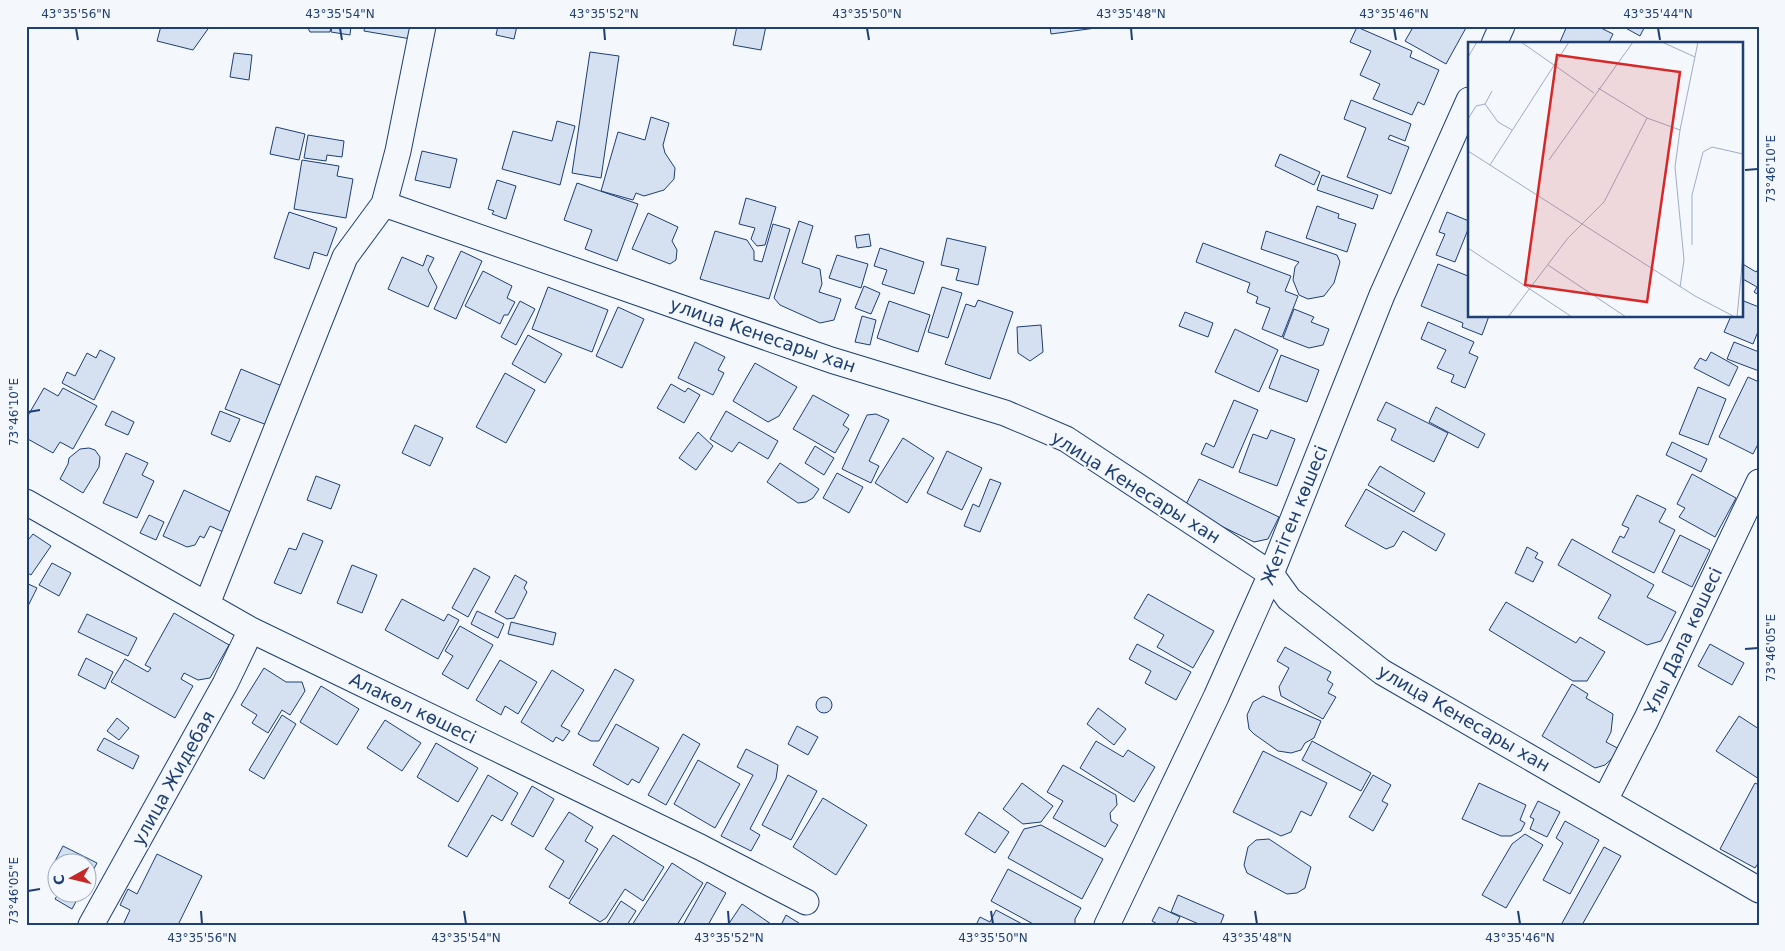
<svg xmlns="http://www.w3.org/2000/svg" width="1785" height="951" font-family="'DejaVu Sans',sans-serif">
  <rect width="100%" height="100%" fill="#f4f7fb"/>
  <!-- building -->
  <path fill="#d5e0f0" stroke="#1d3f73" d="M161 26H210L193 50 157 41Z
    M307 26H331L330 32H310Z
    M332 26H351L350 35 331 32Z
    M365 26H413L411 39 364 31Z
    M498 26H517L514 39 496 35Z
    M737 26H766L761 50 733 45Z
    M1050 26H1096V28L1051 34Z
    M1407 26H1467L1446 64 1405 41 1412 29Z
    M1567 26H1597L1613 34 1608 44H1559Z
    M1622 26H1645L1640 36Z
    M1357 27 1412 51 1410 57 1439 70 1424 105 1418 102 1412 115 1373 99 1380 84 1360 75 1371 51 1350 42Z
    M590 52 619 56 601 178 572 173Z
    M234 53 252 55 249 80 230 77Z
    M1351 100 1411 124 1405 141 1390 135 1388 139 1409 147 1391 194 1347 177 1366 128 1344 119Z
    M651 117 669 123 663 145 665 153 675 168 674 179 664 190 644 196 636 193 633 200 601 191 618 132 645 140Z
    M557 121 575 126 560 185 502 169 513 131 552 141Z
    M276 127 305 134 299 160 270 154Z
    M308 135 344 141 342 157 327 155 326 161 304 158Z
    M422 151 457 159 450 188 415 180Z
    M1280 154 1320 172 1314 185 1275 166Z
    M302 160 339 166 337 176 353 179 346 218 294 209Z
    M1322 175 1378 195 1373 209 1317 190Z
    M497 180 516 186 506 219 492 214 494 211 488 209Z
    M577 183 638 204 617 261 585 249 592 230 564 220Z
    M746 198 776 207 765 245 757 246 751 239 755 228 739 224Z
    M1317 206 1339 214 1338 218 1356 224 1347 252 1306 238Z
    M289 212 337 228 327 256 314 252 309 269 274 258Z
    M1447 212 1469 221V227L1455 262 1436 255 1445 234 1439 232Z
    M648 213 678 227 672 241 677 250 676 260 670 264 632 249Z
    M799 221 813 226 802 263 820 269 822 284 819 292 841 299 834 320 820 323 780 305 774 298Z
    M773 224 790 229 769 299 700 279 715 231 747 240 754 251V260L762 262Z
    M1266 231 1337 255 1340 262 1334 283 1324 296 1308 299 1299 295 1293 280 1295 267 1299 262 1261 249Z
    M869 234 871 246 857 248 855 236Z
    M947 238 986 247 978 285 956 280 959 269 941 265Z
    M1203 243 1291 276 1285 291 1298 296 1282 337 1262 329 1270 308 1256 303 1258 297 1247 292 1250 283 1196 262Z
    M880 248 924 262 914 294 882 284 887 270 874 266Z
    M461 251 482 261 456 319 434 309Z
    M427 255 434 258 428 270 437 287 428 307 388 289 402 257 423 266Z
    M837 255 868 264 861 288 829 278Z
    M1741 263 1756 272 1759 268V295L1754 292 1757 287 1741 278Z
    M1438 264 1468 276 1469 316H1489L1482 335 1462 327 1463 323 1421 306Z
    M483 271 512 286 507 298 515 302 508 315H504L500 324 465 306Z
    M864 286 880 293 871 314 855 308Z
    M548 287 608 310 592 352 532 329Z
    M942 287 962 293 948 338 928 332Z
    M978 300 1013 312 990 379 945 364 966 304 975 307Z
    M1741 300 1759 307V329L1753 344 1724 332 1731 316H1741Z
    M520 301 535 309 516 345 501 337Z
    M889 301 930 315 918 352 877 338Z
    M618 307 644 319 622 368 596 356Z
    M1294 309 1314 317 1311 322 1329 329 1323 345 1309 348 1283 338Z
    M1185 312 1213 323 1208 337 1179 326Z
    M862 316 876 320 870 345 855 342Z
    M1428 322 1474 342 1469 353 1478 357 1465 388 1451 382 1454 375 1437 368 1446 350 1421 339Z
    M1041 325 1043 352 1030 361 1018 353 1017 327Z
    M1235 329 1278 350 1259 392 1215 372Z
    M528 335 562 354 545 383 512 364Z
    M695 342 725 357 718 370 724 373 713 395 678 378Z
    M1734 342 1759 352V371L1727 359Z
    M100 350 115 358 94 400 62 383 67 372 75 376 87 353 96 358Z
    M1711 352 1738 367 1729 386 1694 368 1700 358 1706 361Z
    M1281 355 1319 370 1307 402 1269 388Z
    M755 363 797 387 779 416 768 422 733 401Z
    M241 369 282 386 267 425 225 409Z
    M505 373 535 390 506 443 476 427Z
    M1748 377 1759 382V442L1753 454 1719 437Z
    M671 384 685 392 688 388 700 395 684 423 657 408Z
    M1698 387 1726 399 1708 445 1679 434Z
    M44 388 58 396 63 388 97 406 73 449 60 442 53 453 26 438V419Z
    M813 395 849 415 843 425 849 429 835 453 793 429Z
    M1234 400 1258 410 1233 468 1201 454 1206 443 1214 447Z
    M1386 402 1448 433 1434 462 1391 440 1396 429 1377 420Z
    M1436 407 1485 434 1478 448 1429 422Z
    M112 411 134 422 128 435 105 425Z
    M220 411 240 419 230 442 211 434Z
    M726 411 778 441 768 459 739 442 732 452 710 439Z
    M876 414 889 420 869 461 879 466 871 483 842 469 867 415Z
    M415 425 443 438 430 466 402 453Z
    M1271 430 1295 439 1277 486 1239 472 1253 434 1267 439Z
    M698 432 713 446 696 470 679 458Z
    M903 438 934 458 907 503 875 483Z
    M1672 442 1707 459 1701 472 1666 455Z
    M815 446 834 458 824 475 805 463Z
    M89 448 95 450 100 457 99 467 83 493 60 479 68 464 69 458 80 449Z
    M947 451 982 468 962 510 927 493Z
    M126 453 148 463 142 475 154 481 137 518 103 503Z
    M780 463 819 489 813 498 806 502 798 503 767 482Z
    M1380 466 1425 493 1414 512 1368 485Z
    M837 473 863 487 849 513 823 498Z
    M1692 474 1736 498 1715 537 1679 517 1685 508 1677 504Z
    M316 476 340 485 331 509 307 500Z
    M990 479 1001 483 980 532 964 526 973 504 979 507Z
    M1199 479 1279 517 1268 539 1254 542 1184 508Z
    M1366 489 1445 534 1436 551 1403 531 1394 546 1386 549 1345 526Z
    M184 490 239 516 230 535 210 526 204 538 200 536 195 545 187 547 163 536Z
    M1637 495 1666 509 1659 522 1675 530 1654 573 1612 552 1620 536 1624 538 1629 528 1622 525Z
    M149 515 164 522 156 540 140 533Z
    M303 533 323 541 301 594 274 583 289 548 296 550Z
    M33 534 51 546 31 575 26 572V537L29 539Z
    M1680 535 1710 550 1692 587 1662 572Z
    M1572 539 1654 585 1647 597 1676 612 1661 641 1647 645 1598 618 1611 595 1558 565Z
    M1527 547 1538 553 1535 558 1543 562 1533 582 1515 573Z
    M52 563 71 573 59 596 39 585Z
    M352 565 377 575 362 613 337 603Z
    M474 568 490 577 468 617 452 608Z
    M515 575 527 582 524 588 527 592 514 618 507 619 495 612Z
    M26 583 37 588 27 608H26Z
    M1148 594 1214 631 1193 668 1157 647 1164 635 1134 618Z
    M402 599 444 621 448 614 459 620 438 659 385 630Z
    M1506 602 1576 643 1580 637 1605 652 1587 681H1573L1489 630Z
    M477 611 504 624 498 638 471 624Z
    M174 613 229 645 210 678 198 680 184 673 181 679 193 686 175 718 111 682 125 659 148 672 151 668 145 665Z
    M87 614 137 638 128 656 78 632Z
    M511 622 556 633 553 645 508 634Z
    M460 626 493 645 468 689 442 674 453 656 445 651Z
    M1137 644 1191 672 1176 700 1145 683 1151 671 1129 659Z
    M1710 644 1744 663 1732 685 1698 666Z
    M1285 647 1331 672 1327 680 1333 684 1328 693 1336 697 1323 719 1281 696 1279 687 1289 668 1277 661Z
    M86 658 113 672 105 689 78 675Z
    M500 660 537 682 518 714 505 706 501 715 476 700Z
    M264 668 286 682H302L305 691 290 715 282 710 268 733 252 723 257 715 241 705Z
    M615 669 634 680 599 741H591L578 734Z
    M552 670 584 690 561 726 570 731 563 741 556 737 553 742 521 722Z
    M1572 684 1588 694 1586 698 1613 714 1611 732 1606 742 1621 750 1605 765 1595 768 1542 736Z
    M321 686 359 709 337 745 300 722Z
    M1263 696 1321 721 1314 738 1305 743 1301 750 1291 753 1278 751 1254 734 1249 729 1247 715 1253 702Z
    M816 705a8 8 0 1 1 16 0a8 8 0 1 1-16 0Z
    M1098 708 1126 729 1114 745 1087 724Z
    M282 715 296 724 264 779 249 770Z
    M1739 716 1759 729V779L1716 751Z
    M117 718 129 728 119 740 107 731Z
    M385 720 421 743 402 771 367 748Z
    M616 724 659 748 639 783 632 779 628 785 593 765Z
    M797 726 818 737 808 755 788 744Z
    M683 734 700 744 666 805 648 795Z
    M104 738 139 756 133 769 97 750Z
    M1096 741 1123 757 1128 750 1155 767 1134 802 1080 768Z
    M1312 741 1371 773 1361 791 1302 760Z
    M436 743 478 768 458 802 417 777Z
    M746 749 778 765 776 779 750 829 760 835 751 851 721 836 753 775 737 767Z
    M1263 751 1327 783 1311 816 1301 811 1291 832 1281 836 1233 812Z
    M698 760 740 784 715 828 674 804Z
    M1063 765 1116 795 1117 805 1110 813 1111 821 1118 825 1105 847 1053 818 1063 801 1047 792Z
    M488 775 518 793 502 821 492 815 467 857 448 846Z
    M788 775 817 791 791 840 762 825Z
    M1373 775 1391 785 1382 801 1388 804 1373 831 1349 817Z
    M1022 783 1053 806 1041 822 1023 824 1003 809Z
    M1479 783 1526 805 1520 820 1525 823 1521 831 1511 836H1501L1462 819Z
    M1755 783 1759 785V862L1755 868 1720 849Z
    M532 786 554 799 533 837 511 824Z
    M823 798 867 825 836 875 793 847Z
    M1538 801 1560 812 1547 837 1530 829 1534 819 1530 817Z
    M569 812 593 827 585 841 598 849 569 899 549 887 564 861 545 849Z
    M979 812 1009 832 995 853 965 834Z
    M1565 821 1599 840 1570 894 1543 880 1563 843 1556 838Z
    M1041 825 1103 859 1082 899 1008 858 1024 829Z
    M1525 834 1543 845 1506 908 1482 895 1512 844Z
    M613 835 664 867 643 901 625 889 606 918 600 922 569 903Z
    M1269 839 1311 867 1305 888 1297 893 1287 894 1247 873 1244 865 1248 847 1256 840Z
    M63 846 97 863 88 880V864H58V867L53 865Z
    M1604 847 1621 856 1582 925H1561Z
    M157 854 202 876 178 925H123L130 910 120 905 128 889 137 894Z
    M672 863 703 883 677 925H632Z
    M1008 869 1081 908 1075 919V925H1035L991 901Z
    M707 882 726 893 708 925H683Z
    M58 894H80L72 909 55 899Z
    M1178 895 1224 915 1220 925H1201L1171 912Z
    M621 901 636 911 627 925H606Z
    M742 904 771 924 770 925H728Z
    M1159 907 1180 917 1176 925H1159L1152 921Z
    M996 910 1024 925H976L980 917 990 922Z
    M786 915 802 925H781Z"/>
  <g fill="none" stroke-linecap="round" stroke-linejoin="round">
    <defs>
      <path id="street" d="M1494 44 1502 26
        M384 204 831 360 1005 413 1066 439 1271 574 1289 599 1382 672 1759 890
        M26 502 251 630 700 847 806 902
        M207 604 345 257 384 204 398 151 423 26
        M1605 800 1646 720 1759 482
        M91 925 225 684 251 630
        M1107 925 1216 697 1271 574 1382 295 1469 100"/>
    </defs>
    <!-- street casing -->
    <use href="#street" stroke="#1d3f73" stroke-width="27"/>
    <!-- street -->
    <use href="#street" stroke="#f4f7fb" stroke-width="25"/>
  </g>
  <!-- ticks -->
  <path fill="none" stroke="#1d3f73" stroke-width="2" d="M76 28 78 40M340 28 342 40M604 28 605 40M867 28 869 40M1131 28 1132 40M1394 28 1396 40M1658 28 1660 40M1745 170 1758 169M28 412 40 410M1745 649 1758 648M28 891 40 889M201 911 202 924M464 911 466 924M728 911 729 924M991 911 993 924M1255 911 1257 924M1518 911 1520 924"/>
  <g text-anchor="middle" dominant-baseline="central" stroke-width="4" stroke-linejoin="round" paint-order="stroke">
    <!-- street labels -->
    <g font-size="18" fill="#1d3f73" stroke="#f4f7fb">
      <text transform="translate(763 335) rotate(19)">улица Кенесары хан</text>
      <text transform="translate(1136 487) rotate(32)">улица Кенесары хан</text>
      <text transform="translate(1294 515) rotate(-68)">Жетіген көшесі</text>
      <text transform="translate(1683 641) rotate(-65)">Ұлы Дала көшесі</text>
      <text transform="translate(413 708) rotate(26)">Алакөл көшесі</text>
      <text transform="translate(1464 718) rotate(30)">улица Кенесары хан</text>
      <text transform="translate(173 778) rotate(-61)">улица Жидебая</text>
    </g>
  </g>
  <!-- overview -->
  <g transform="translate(1468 42)">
    <rect width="275" height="275" fill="#f4f7fb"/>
    <path fill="none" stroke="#9eadc5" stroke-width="1" d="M53 0 126 51M194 0 227 15M0 15 9 0M130 46 179 76 212 88 207 125 216 218 212 245M24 49 17 62 30 80 44 88M0 77 8 64 17 62M212 88 230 0M0 109 227 254 267 275M81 118 165 0M22 123 101 0M224 203V153L235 110 244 105 275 112M0 206 104 275M80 223 158 275M40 275 100 196 136 160 179 76M269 275 275 213"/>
    <path fill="#d62828" fill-opacity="0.15" stroke="#d62828" stroke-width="2.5" d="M89 13 212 30 179 260 57 243Z"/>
    <rect width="275" height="275" fill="none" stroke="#1d3f73" stroke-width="2.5"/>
  </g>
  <!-- border -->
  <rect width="1785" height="951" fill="none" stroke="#f4f7fb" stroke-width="55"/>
  <!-- north arrow -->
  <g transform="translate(72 878) rotate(262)"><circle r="24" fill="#f4f7fb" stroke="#9eadc5"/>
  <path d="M0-4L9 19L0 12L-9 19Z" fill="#c62828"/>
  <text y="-8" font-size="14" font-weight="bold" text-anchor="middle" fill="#1d3f73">С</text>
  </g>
  <rect x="28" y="28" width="1730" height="896" fill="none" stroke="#1d3f73" stroke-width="2"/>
  <g font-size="12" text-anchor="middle" fill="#1d3f73">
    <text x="76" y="18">43°35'56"N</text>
    <text x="340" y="18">43°35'54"N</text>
    <text x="604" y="18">43°35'52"N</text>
    <text x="867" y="18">43°35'50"N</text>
    <text x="1131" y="18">43°35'48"N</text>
    <text x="1394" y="18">43°35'46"N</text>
    <text x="1658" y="18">43°35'44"N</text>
    <text transform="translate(1771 169) rotate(-90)" y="4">73°46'10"E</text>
    <text transform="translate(14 412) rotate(-90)" y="4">73°46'10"E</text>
    <text transform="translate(1771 648) rotate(-90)" y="4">73°46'05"E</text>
    <text transform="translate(14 891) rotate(-90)" y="4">73°46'05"E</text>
    <text x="202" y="942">43°35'56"N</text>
    <text x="466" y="942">43°35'54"N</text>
    <text x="729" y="942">43°35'52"N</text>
    <text x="993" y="942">43°35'50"N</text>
    <text x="1257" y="942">43°35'48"N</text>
    <text x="1520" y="942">43°35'46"N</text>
  </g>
</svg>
